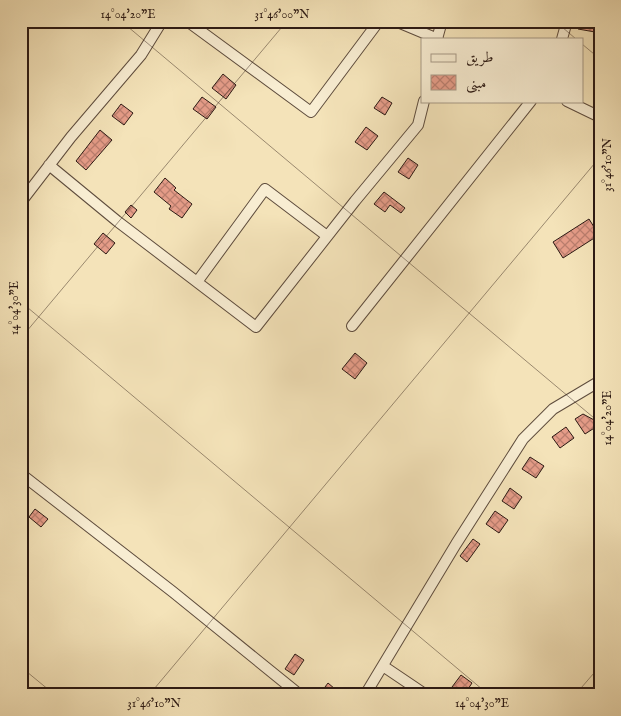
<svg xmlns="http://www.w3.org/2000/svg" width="621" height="716" font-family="'IM FELL English',Amiri,serif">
  <defs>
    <pattern id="building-cross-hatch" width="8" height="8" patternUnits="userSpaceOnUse" patternTransform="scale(1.25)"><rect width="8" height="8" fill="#e59c88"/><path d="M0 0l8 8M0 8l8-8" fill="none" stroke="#ba7e6e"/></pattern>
  </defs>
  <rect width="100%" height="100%" fill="#f4e3b9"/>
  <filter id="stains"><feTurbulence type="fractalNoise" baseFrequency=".004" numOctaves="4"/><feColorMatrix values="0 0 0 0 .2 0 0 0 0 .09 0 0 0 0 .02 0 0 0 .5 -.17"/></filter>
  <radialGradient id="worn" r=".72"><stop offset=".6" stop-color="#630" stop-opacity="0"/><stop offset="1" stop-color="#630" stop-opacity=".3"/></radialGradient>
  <!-- building -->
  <path fill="url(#building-cross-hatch)" stroke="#2c1a14" d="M579 21H597L595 32 578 29Z
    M223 74 236 85 226 99 212 88Z
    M202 97 216 107 207 119 193 109Z
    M382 97 392 103 385 115 374 108Z
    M121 104 133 113 124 125 112 116Z
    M366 127 378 136 367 150 355 142Z
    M100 130 112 140 86 170 76 161Z
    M408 158 418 165 409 179 398 172Z
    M165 178 176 188 174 190 192 204 182 218 169 209 171 206 154 192Z
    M384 192 405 208 401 213 390 205 385 212 374 204Z
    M131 205 137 210 131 218 125 212Z
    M589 219 599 235 563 258 553 242Z
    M103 233 115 243 106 254 94 244Z
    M355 353 367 363 355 379 342 369Z
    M583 414 596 421 599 425 585 434 575 419Z
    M566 427 574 438 560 448 552 437Z
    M530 457 544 466 536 478 522 469Z
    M510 488 522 497 514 509 502 501Z
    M35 509 48 519 41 527 29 517Z
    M495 511 508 520 499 533 486 524Z
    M473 539 480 544 467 562 460 556Z
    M295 654 304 660 294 675 285 669Z
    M461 675 472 683 464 695H453L449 691Z
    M328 683 342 695H319Z"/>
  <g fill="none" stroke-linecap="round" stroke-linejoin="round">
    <defs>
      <path id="minor" d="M187 21 311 112 379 21
        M395 21 438 39
        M437 39 442 21
        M562 39 567 21
        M567 101 600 117
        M49 165 117 221 256 327 355 201 418 125 424 101
        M21 202 71 137 141 55 162 21
        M197 282 265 189 327 236
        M352 326 531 101
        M21 474 173 592 300 695
        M383 666 426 695
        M365 695 456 544 523 439 553 409 600 381"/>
    </defs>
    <!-- minor casing -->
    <use href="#minor" stroke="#5e4c3d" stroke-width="12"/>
    <!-- minor -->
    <use href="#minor" stroke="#f8edd2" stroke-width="10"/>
  </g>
  <!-- ticks -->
  <path fill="none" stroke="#2c1a14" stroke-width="1" stroke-opacity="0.45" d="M121 21 600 423M555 21 576 39M582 44 600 59M21 302 489 695M21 338 287 21M21 667 55 695M149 695 600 157M575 695 600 666"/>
  <!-- margin -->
  <rect width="621" height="716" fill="none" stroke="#f4e3b9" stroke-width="55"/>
  <!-- legend -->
  <rect x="421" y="38" width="162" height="65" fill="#f8edd2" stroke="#a69986"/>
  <rect x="431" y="54" width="25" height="8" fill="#f8edd2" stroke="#a69986"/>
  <text x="466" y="62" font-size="15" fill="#2c1a14">طريق</text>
  <rect x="431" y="75" width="25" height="15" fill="url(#building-cross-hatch)" stroke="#a69986"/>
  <text x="466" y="88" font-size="15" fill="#2c1a14">مبنى</text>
  <rect x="28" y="28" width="566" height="660" fill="none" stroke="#2c1a14" stroke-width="2"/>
  <g font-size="12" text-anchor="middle" fill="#2c1a14">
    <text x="128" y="18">14°04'20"E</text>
    <text x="282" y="18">31°46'00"N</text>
    <text transform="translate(607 165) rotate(-90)" y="4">31°46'10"N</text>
    <text transform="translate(14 308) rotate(-90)" y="4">14°04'30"E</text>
    <text transform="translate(607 418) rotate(-90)" y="4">14°04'20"E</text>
    <text x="154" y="707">31°46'10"N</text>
    <text x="482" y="707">14°04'30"E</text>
  </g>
  <rect width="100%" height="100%" filter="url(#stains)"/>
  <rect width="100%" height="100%" fill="url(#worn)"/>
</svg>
